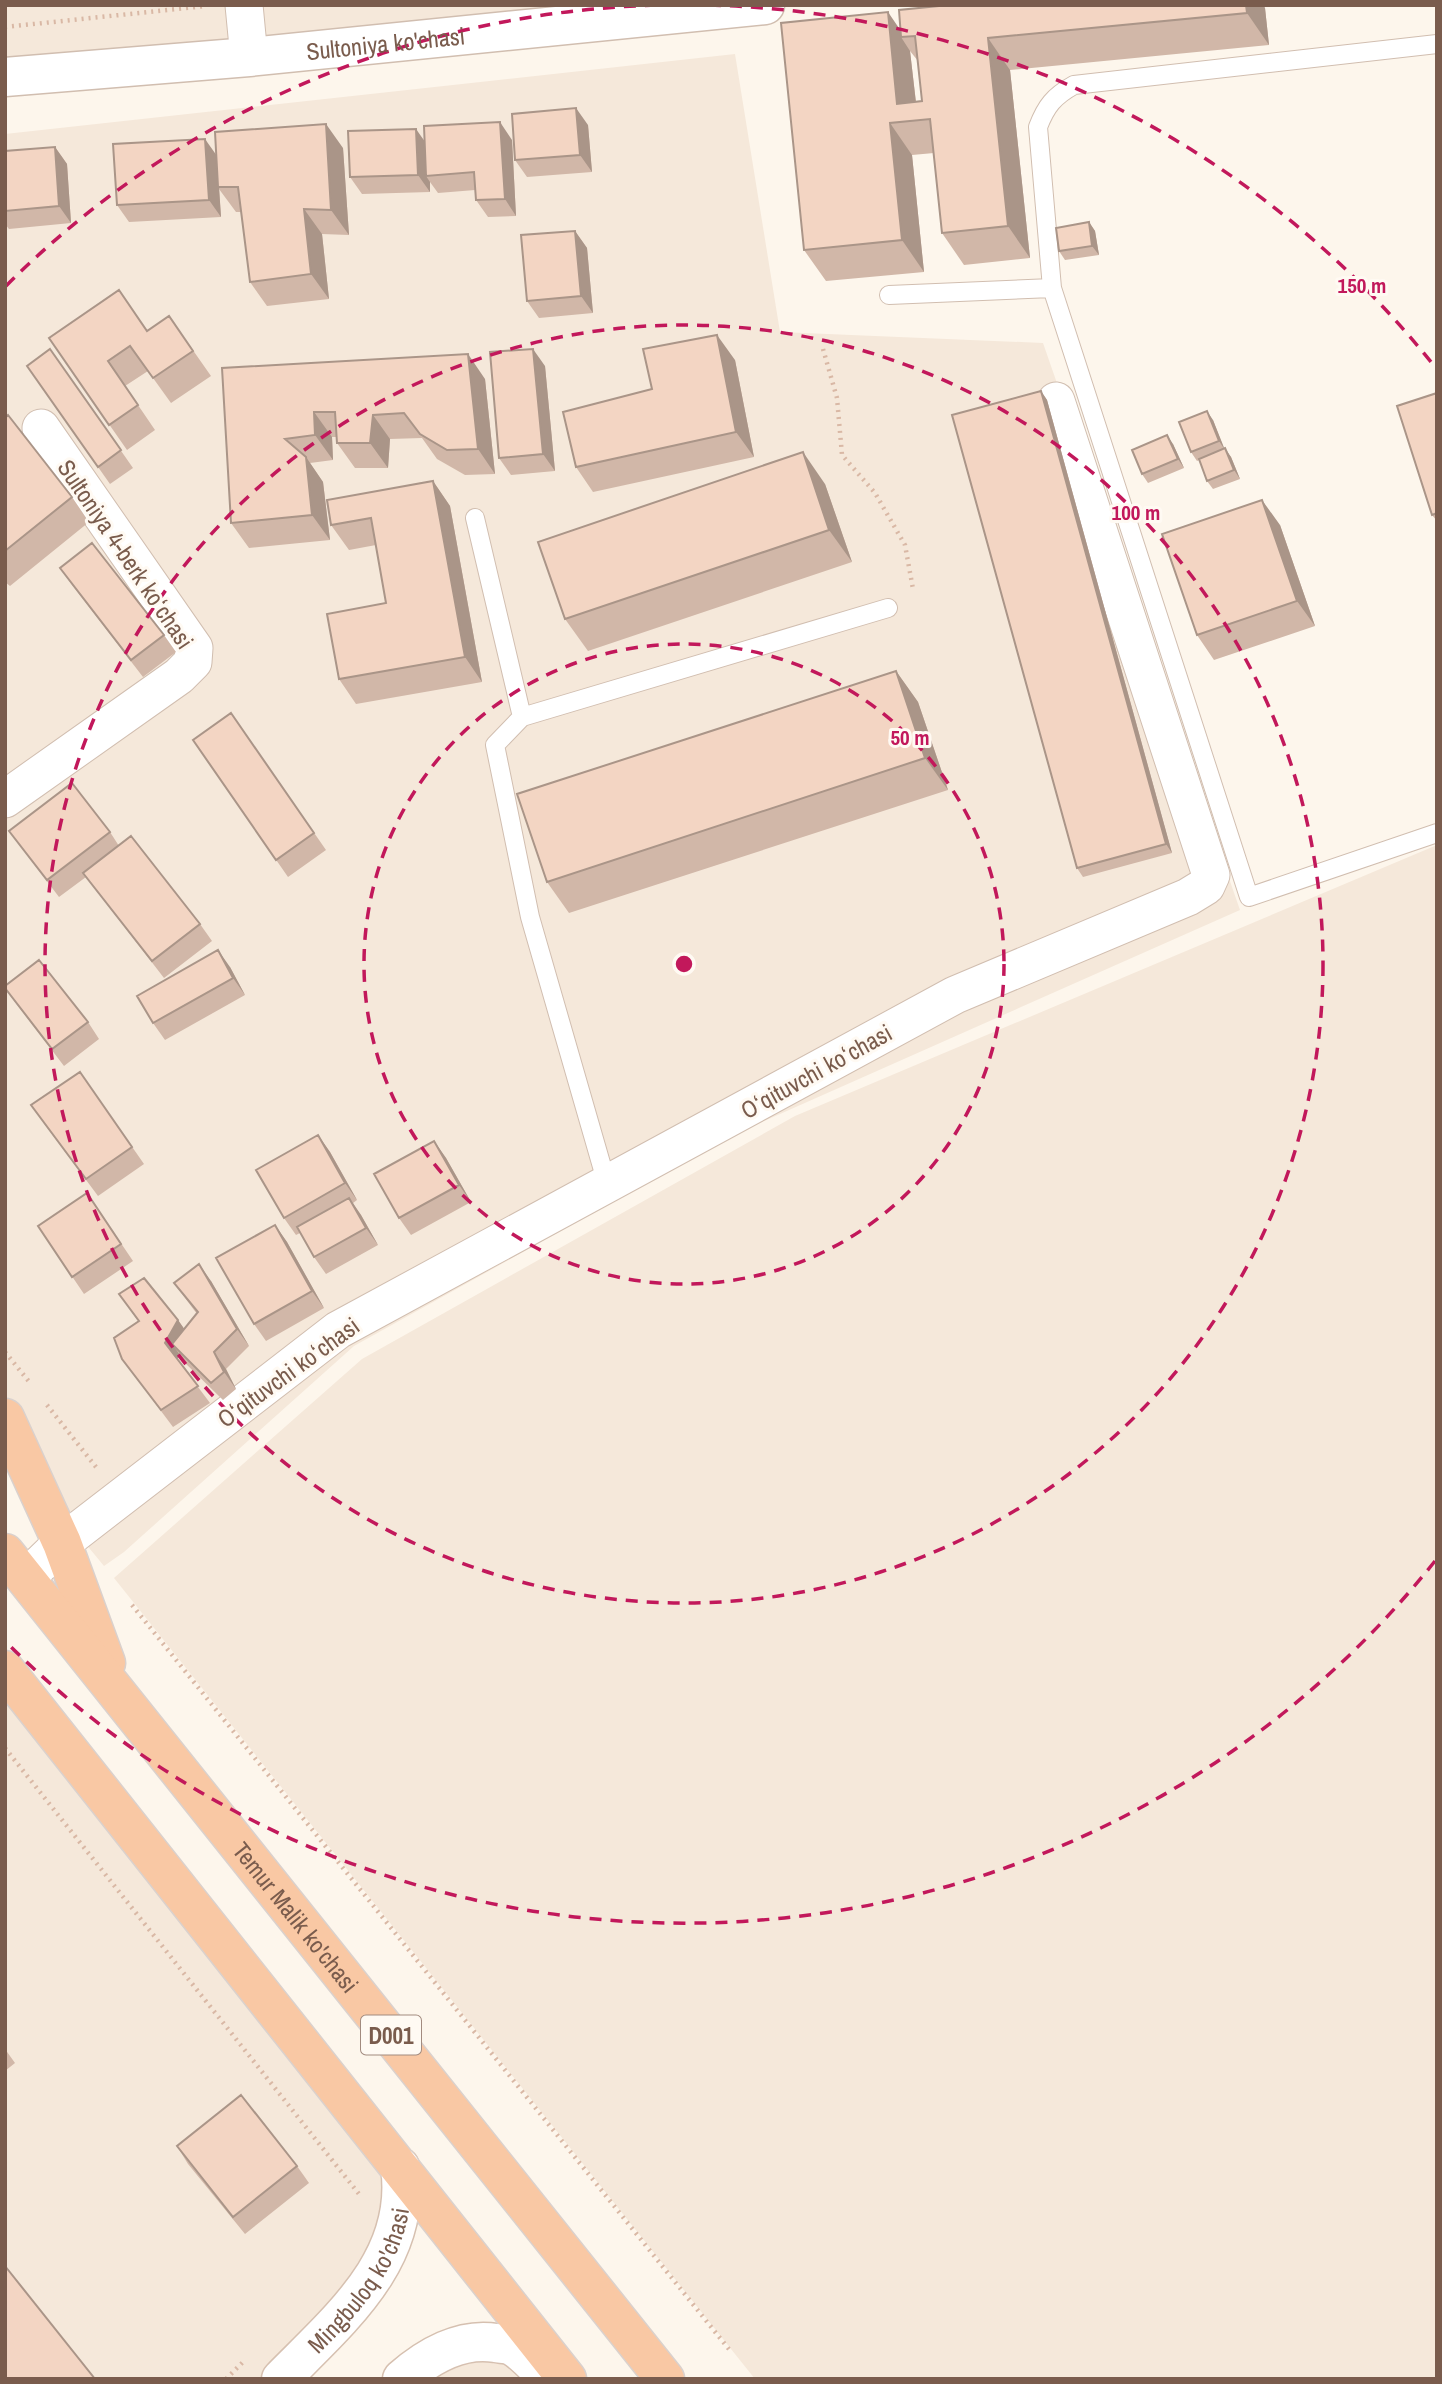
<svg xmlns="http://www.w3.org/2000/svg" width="1442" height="2384" font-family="'Archivo Narrow',sans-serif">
  <rect width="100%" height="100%" fill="#fdf6ec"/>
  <!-- residential -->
  <path fill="#f5e8da" d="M5 5H765L5 77Z
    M735 54 780 332 1043 343 1240 910 737 1133 354 1346 124 1552 104 1566 5 1446V134Z
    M1437 845V2379H755L114 1578 362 1359 795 1116Z
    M5 1670 400 2167 359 2274 263 2379H5Z
    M463 2344 549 2379H402Z"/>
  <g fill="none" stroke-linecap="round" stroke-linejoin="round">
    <defs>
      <path id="service" d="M1437 44 1074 85C1054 96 1046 106 1038 127L1052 288 1249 897 1437 833
        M889 295 1052 288
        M475 518 522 717
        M607 1184 530 917 495 745 522 717 888 608"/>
      <path id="minor" d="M244 5 249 57
        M5 799 179 676 193 662 194 648 41 428
        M26 1578 62 1543 338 1330 955 995 1188 897 1206 886 1211 875 1056 401"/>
      <g id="tertiary">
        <path id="s1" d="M5 77 249 57 765 5"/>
      </g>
      <g id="secondary">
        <path id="s2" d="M281 2379C340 2319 413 2259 400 2167"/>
        <path d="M402 2379C427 2357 461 2337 496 2343 501 2344 508 2344 512 2346 525 2353 538 2369 549 2379"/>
      </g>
      <g id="trunk">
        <path d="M5 1418 62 1543 106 1663"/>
        <path id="s3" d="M5 1553 665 2379"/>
        <path d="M5 1670 567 2379"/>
      </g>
    </defs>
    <!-- service casing -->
    <use href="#service" stroke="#d1beb0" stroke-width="20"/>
    <!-- minor casing -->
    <use href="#minor" stroke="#d1beb0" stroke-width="39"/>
    <!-- tertiary casing -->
    <use href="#tertiary" stroke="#d1beb0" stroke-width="41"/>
    <!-- secondary casing -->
    <use href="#secondary" stroke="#d6c0b0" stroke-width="41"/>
    <!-- trunk casing -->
    <use href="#trunk" stroke="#dad1cd" stroke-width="41"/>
    <!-- path -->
    <path stroke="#d9b8a5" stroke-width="4.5" stroke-dasharray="2 5" stroke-linecap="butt" d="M5 27 206 6
      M823 349 837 398 842 455 875 493 905 545 913 589
      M5 1352 31 1384
      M47 1405 96 1467
      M132 1605 732 2353
      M5 1748 359 2194
      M226 2379 243 2362"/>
    <!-- service -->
    <use href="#service" stroke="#fff" stroke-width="18"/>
    <!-- minor -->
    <use href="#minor" stroke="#fff" stroke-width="37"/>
    <!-- tertiary -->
    <use href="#tertiary" stroke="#fff" stroke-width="38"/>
    <!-- secondary -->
    <use href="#secondary" stroke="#fff" stroke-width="38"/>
    <!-- trunk -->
    <use href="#trunk" stroke="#f9c8a4" stroke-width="38"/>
  </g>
  <!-- wall -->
  <path fill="#d1b7a8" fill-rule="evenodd" d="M949 5H1263L1265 8 1269 45 1010 70 1030 258 964 265 942 233 934 153 912 155 924 272 826 281 804 250 901 31ZM910 51 918 61 922 101 916 102Z
    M588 125 592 172 527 177 515 160Z
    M512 140 516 216 488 217 476 200 475 190 438 193 430 182V192L362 194 350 177 425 141Z
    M55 147 67 164 71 223 9 229 5 224V151Z
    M343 148 349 235 322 234 329 299 267 306 250 282 241 212H236L219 189 221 217 129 222 117 205 217 154Z
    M1089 222 1095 231 1099 255 1065 260 1059 251Z
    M575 231 587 248 593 313 539 318 527 301Z
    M169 316 211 376 171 403 148 371 125 386 155 430 127 450 49 338 147 331Z
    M50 349 133 468 110 484 27 366Z
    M735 360 754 457 593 492 576 467 652 389Z
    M545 366 555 471 511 475 499 458Z
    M222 368 485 379 495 474 465 475 437 459 422 438 390 439 388 468H355L337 443V437H332L333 460 310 463 323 482 330 540 249 548 231 523Z
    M1041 391 1047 400 1172 853 1083 877 1077 868Z
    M1437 393V521L1432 515Z
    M5 418 72 497 89 522 10 586 5 582Z
    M1213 420 1224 449 1231 457 1240 479 1213 489 1207 481 1199 460 1197 461 1191 452Z
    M1173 444 1184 468 1148 483 1142 474Z
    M433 481 450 506 482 682 356 704 339 679 386 603 376 545 349 550 331 525Z
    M825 484 852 562 588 651 565 619Z
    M1280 525 1315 626 1214 660 1197 635Z
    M60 568 164 635 176 652 143 677 72 585Z
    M896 671 918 702 948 790 569 913 547 882Z
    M231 713 326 850 288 877 193 740Z
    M9 831 110 832 119 846 200 924 212 941 164 978 86 877 59 897Z
    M230 967 245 995 165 1040 153 1023Z
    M5 989 88 1022 99 1039 64 1066Z
    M80 1072 144 1164 98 1196 43 1122Z
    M318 1135 330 1152 357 1200 353 1203 361 1215 378 1245 326 1274 314 1257 300 1233 296 1235 284 1218Z
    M434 1141 446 1158 471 1202 411 1235 399 1218Z
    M87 1193 133 1261 84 1294 38 1226Z
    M275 1225 287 1242 324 1308 266 1341 254 1324Z
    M211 1281 249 1346 226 1369 236 1389 223 1400 184 1362 180 1355 177 1359 210 1403 173 1427 122 1359 138 1321 119 1294 178 1320 184 1329 197 1314 174 1283Z
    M5 2049 15 2063 5 2071Z
    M177 2146 297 2166 309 2183 245 2234 188 2164Z"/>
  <!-- shaded-wall -->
  <path fill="#aa9588" d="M1246 5H1263L1265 8 1269 45 1247 13Z
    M888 12 905 37H901L910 51 918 121 897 104Z
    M988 38 1010 70 1030 258 1008 226Z
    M576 108 588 125 592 172 580 155Z
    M500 122 512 140 516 216 505 199Z
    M890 123 912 155 924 272 902 240Z
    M326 124 343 148 349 235 331 210Z
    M416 129 428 146 426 176 430 182V192L418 175Z
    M205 139 217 156 221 217 209 200Z
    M55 147 67 164 71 223 59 206Z
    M304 209 322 234 329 299 311 274Z
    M1089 222 1095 231 1099 255 1092 246Z
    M575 231 587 248 593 313 581 296Z
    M717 335 735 360 754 457 736 432Z
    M533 349 545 366 555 471 543 454Z
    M468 354 485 379 495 474 478 449Z
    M1041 391 1047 400 1172 853 1166 844Z
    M1207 411 1213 420 1225 450 1219 441Z
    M314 412 332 437 333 460 315 435Z
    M373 415 390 439 388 468 370 443Z
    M1167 435 1173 444 1184 468 1178 459Z
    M1225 448 1231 457 1240 479 1234 470Z
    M803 452 825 484 852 562 829 530Z
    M306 457 323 482 330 540 312 515Z
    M433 481 450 506 482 682 465 657Z
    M1262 500 1280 525 1315 626 1297 601Z
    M896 671 918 702 948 790 925 758Z
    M218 950 230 967 245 995 233 978Z
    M318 1135 330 1152 357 1200 345 1183Z
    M434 1141 446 1158 471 1202 459 1185Z
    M349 1198 361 1215 378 1245 366 1228Z
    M275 1225 287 1242 324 1308 312 1291Z
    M199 1264 211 1281 249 1346 237 1329Z
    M178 1320 190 1337 172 1344 180 1355 177 1360 165 1343Z
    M214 1352 226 1369 236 1389 224 1372Z"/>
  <!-- building -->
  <path fill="#f3d5c3" stroke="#aa9588" stroke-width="2" d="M949 5H1246L1247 13 988 38 1008 226 942 233 930 119 890 123 902 240 804 250 781 23 888 12 897 104 922 101 915 36 901 37 899 10Z
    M576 108 580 155 515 160 512 114Z
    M500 122 505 199 476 200 474 172 426 176 424 126Z
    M326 124 331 210 304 209 311 274 250 282 238 187H218L215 132Z
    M416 129 418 175 350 177 348 131Z
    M205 139 209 200 117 205 113 144Z
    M55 147 59 206 5 211V151Z
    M1089 222 1092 246 1059 251 1056 228Z
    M575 231 581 296 527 301 521 235Z
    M119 290 147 331 169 316 193 351 153 378 130 346 108 361 138 405 109 425 49 338Z
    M717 335 736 432 576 467 563 412 652 389 643 349Z
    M50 349 121 450 98 467 27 366Z
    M533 349 543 454 499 458 490 352Z
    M468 354 478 449 447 450 420 434 404 413 373 415 370 443H337L335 412H314L315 435 285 439 306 457 312 515 231 523 222 368Z
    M1041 391 1166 844 1077 868 952 415Z
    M1437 393V513L1432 515 1397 406Z
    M1207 411 1219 441 1191 452 1179 422Z
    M8 415 72 497 5 551V418Z
    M1167 435 1178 459 1142 474 1132 450Z
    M1225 448 1234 470 1207 481 1199 459Z
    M803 452 829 530 565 619 538 542Z
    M433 481 465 657 339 679 327 614 386 603 371 518 331 525 327 500Z
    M1262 500 1297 601 1197 635 1162 534Z
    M92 543 164 635 131 660 60 568Z
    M896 671 925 758 547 882 517 794Z
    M231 713 314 833 276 860 193 740Z
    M72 783 110 832 47 880 9 831Z
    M131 836 200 924 152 961 83 873Z
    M218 950 233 978 153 1023 137 996Z
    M39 960 88 1022 52 1049 5 988V986Z
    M80 1072 132 1147 86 1179 31 1105Z
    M318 1135 345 1183 284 1218 256 1170Z
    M434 1141 459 1185 399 1218 374 1174Z
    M87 1193 121 1244 72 1277 38 1226Z
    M349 1198 366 1228 314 1257 297 1227Z
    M275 1225 312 1291 254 1324 216 1258Z
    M199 1264 237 1329 214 1352 224 1372 211 1383 172 1344 198 1312 174 1283Z
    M144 1278 178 1320 165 1343 198 1386 161 1410 122 1359 114 1338 139 1321 119 1294Z
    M241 2095 297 2166 233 2217 177 2146Z
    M5 2266 95 2379H5Z"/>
  <!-- distance rings -->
  <g fill="none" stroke="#c2185b" stroke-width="3.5" stroke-dasharray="12 9">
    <circle cx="684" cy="964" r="320"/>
    <circle cx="684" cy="964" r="639"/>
    <path d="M1435 1561A959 959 0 0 1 6 1642M6 286A959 959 0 0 1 659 5M709 5A959 959 0 0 1 1435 367"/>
  </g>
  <g text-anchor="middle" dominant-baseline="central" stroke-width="6" stroke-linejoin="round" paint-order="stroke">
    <!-- shield labels -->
    <rect fill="#fffaf3" stroke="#a28b7f" stroke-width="2" x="361" y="2015.5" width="60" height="39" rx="5"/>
    <g font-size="23" font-weight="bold" fill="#7a5c4d">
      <text x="391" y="2035">D001</text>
    </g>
    <!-- street labels -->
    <g font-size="24" fill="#7a5c4d" stroke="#fffaf3">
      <text stroke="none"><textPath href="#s1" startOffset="382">Sultoniya ko'chasi</textPath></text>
      <text transform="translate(126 554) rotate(56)">Sultoniya 4-berk koʻchasi</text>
      <text transform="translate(816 1071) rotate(-29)">Oʻqituvchi koʻchasi</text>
      <text transform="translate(288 1372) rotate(-36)">Oʻqituvchi koʻchasi</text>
      <text stroke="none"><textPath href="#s3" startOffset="466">Temur Malik ko'chasi</textPath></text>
      <text stroke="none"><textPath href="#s2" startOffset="128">Mingbuloq ko'chasi</textPath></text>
    </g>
  </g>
  <circle cx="684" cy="964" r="10" fill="#c2185b" stroke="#fffaf3" stroke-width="3.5"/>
  <g font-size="21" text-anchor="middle" font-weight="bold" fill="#c2185b" stroke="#fffaf3" stroke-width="6" stroke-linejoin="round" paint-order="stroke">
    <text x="1362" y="293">150 m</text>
    <text x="1136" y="520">100 m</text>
    <text x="910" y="745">50 m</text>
  </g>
  <!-- border -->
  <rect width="1442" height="2384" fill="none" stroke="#7a5c4d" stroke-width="14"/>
</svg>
